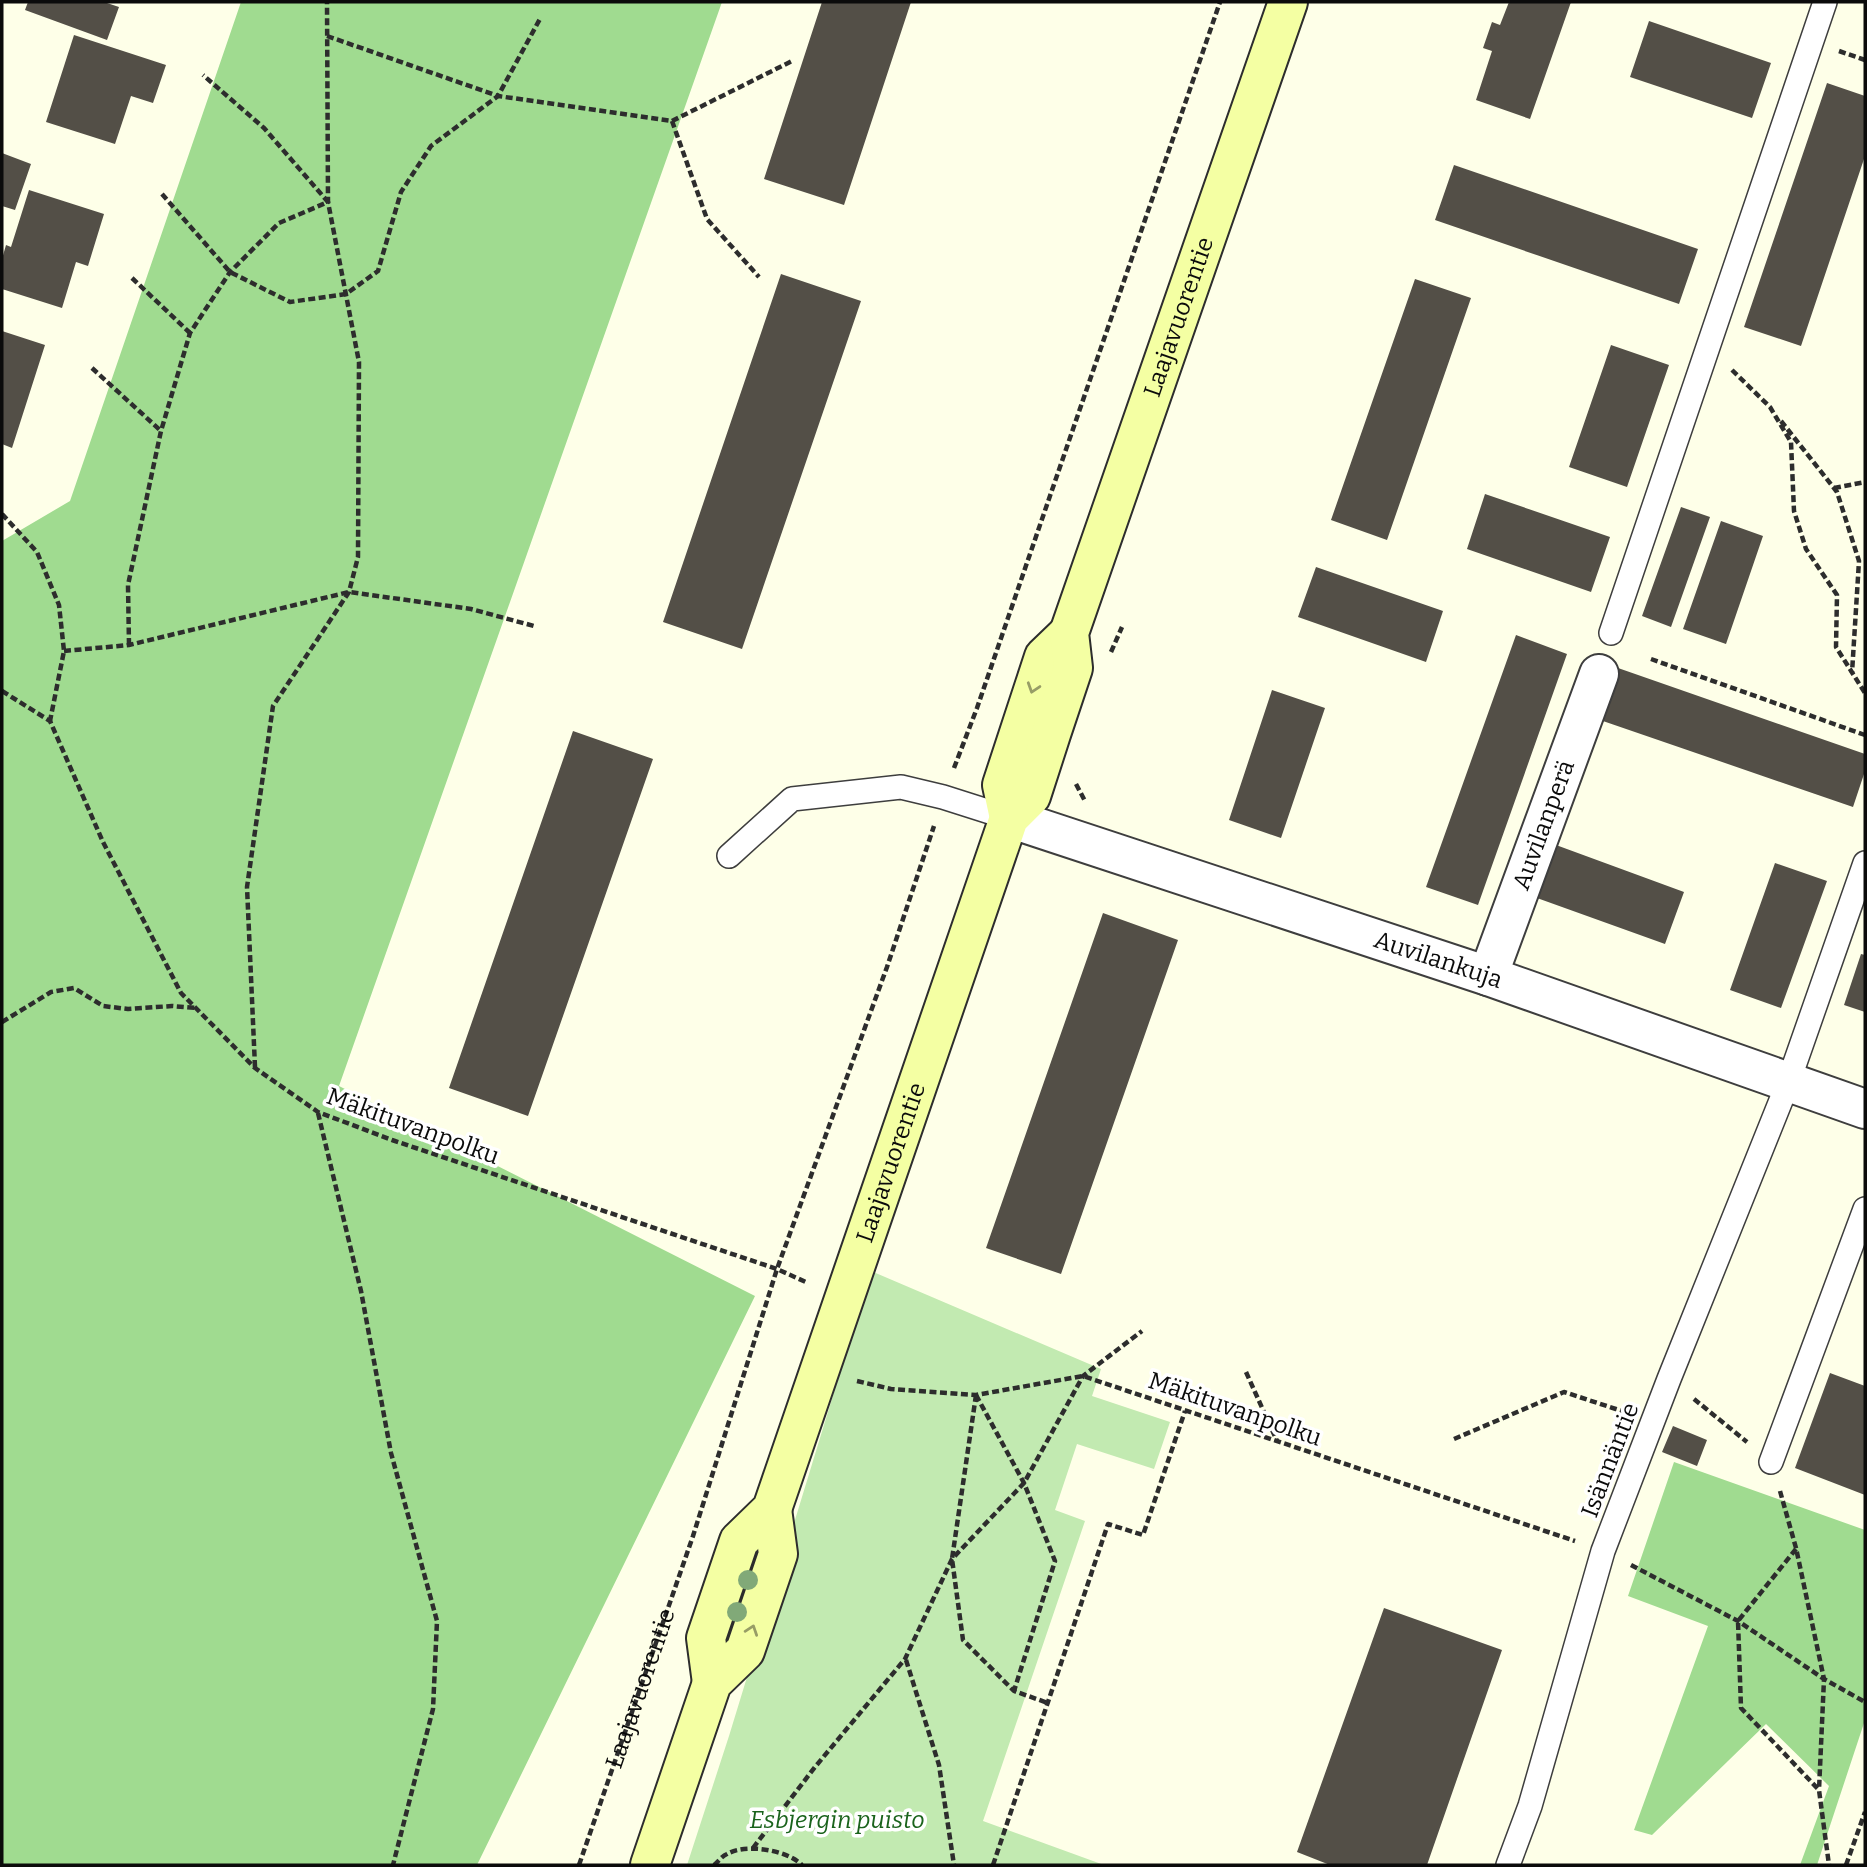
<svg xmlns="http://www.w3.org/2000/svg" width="1867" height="1867" font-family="Bitter,serif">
  <rect width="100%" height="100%" fill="#feffe8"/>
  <!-- green -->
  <path fill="#c2eab1" d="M871 1271 1101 1369 1092 1396 1170 1422 1154 1469 1077 1444 1055 1510 1085 1521 983 1821 1104 1865H687L729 1736Z"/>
  <!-- forest -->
  <path fill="#a0db90" d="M241 2H722L339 1086 755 1296 477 1865H2V541L70 501Z
    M1674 1462 1865 1530V1720L1817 1865H1800L1829 1786 1766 1724 1652 1835 1634 1830 1708 1626 1628 1596Z"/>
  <!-- building -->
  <path fill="#534f47" d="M28 2H104L119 7 107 40 25 10Z
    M822 2H911L844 205 764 179Z
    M1509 2H1571L1530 119 1476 100 1492 51 1483 48 1492 22 1500 25Z
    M1649 21 1771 63 1752 118 1630 77Z
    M74 35 166 65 153 103 131 96 115 144 46 122Z
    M1827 83 1865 96V156L1801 346 1744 327Z
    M2 153 31 164 15 210 2 206Z
    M1454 165 1698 249 1679 304 1435 220Z
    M29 190 104 214 88 266 76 262 62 308 2 289V259L6 245 11 247Z
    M781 274 861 301 742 649 663 622Z
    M1415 279 1471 298 1387 540 1331 520Z
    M2 331 45 345 12 448 2 444Z
    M1611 345 1669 365 1627 487 1569 467Z
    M1485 494 1610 537 1591 592 1467 549Z
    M1681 507 1710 517 1671 627 1642 616Z
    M1721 521 1763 536 1726 644 1683 629Z
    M1316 567 1443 611 1426 662 1298 617Z
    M1516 635 1567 654 1478 905 1426 887Z
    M1618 668 1865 754V771L1853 807 1600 720Z
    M1272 690 1325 708 1281 838 1229 820Z
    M573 731 653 759 528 1116 449 1088Z
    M1556 845 1684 892 1665 944 1537 898Z
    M1775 863 1827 881 1781 1008 1730 990Z
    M1103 913 1178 940 1061 1274 986 1248Z
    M1861 954 1865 955V1012L1844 1005Z
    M1830 1373 1865 1386V1495L1795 1468Z
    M1673 1426 1707 1440 1697 1466 1662 1452Z
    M1384 1608 1502 1650 1427 1865H1330L1297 1852Z"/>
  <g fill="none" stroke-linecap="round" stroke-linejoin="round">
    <defs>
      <path id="lane" d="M1611 633 1825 2
        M729 856 792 799 901 787 943 797 1009 818
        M1771 1462 1865 1209
        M1508 1865 1530 1806 1603 1551 1669 1379 1788 1083 1865 863"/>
      <g id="street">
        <path id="s2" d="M1009 818 1488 976 1865 1109"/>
        <path id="s3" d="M1488 976 1599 674"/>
      </g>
      <g id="secondary">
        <path d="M1009 818 1002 785 1044 657 1069 633"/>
        <path id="s4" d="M712 1683 706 1638 739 1541 772 1509 1009 818 1031 796 1051 734 1073 668 1069 633 1288 2"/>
        <path d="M650 1865 712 1683 745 1651 778 1554 772 1509"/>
      </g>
    </defs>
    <!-- lane casing -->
    <use href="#lane" stroke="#3e3e3e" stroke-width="26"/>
    <!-- street casing -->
    <use href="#street" stroke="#3e3e3e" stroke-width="42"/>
    <!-- secondary casing -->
    <use href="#secondary" stroke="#2d2d2d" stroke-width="42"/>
    <!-- path -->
    <g stroke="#2d2d2d" stroke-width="4.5" stroke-dasharray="7 3.5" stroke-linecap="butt">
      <path d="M327 36 498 96 672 121 794 60"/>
      <path d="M1839 51 1865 60"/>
      <path d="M672 121 707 219 759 277"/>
      <path d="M162 194 230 272 290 302 346 294 378 271 401 192 431 146 498 96 541 17"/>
      <path d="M132 278 190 333"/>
      <path d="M92 368 161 431"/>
      <path d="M1732 370 1770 407 1791 442 1794 511 1806 549 1837 595 1836 647 1865 693"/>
      <path d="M1781 421 1837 492 1859 561 1852 673"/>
      <path d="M1834 488 1865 482"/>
      <path d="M2 514 37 552 59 605 64 651 50 721"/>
      <path d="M129 645 128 585 161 431 190 333 230 272 279 223 328 202 264 128 203 75"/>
      <path d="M64 651 129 645 349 592 471 609 534 626"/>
      <path d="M1111 652 1122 627"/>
      <path d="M1651 659 1865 735"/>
      <path d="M2 691 50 721 103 842 181 993 255 1068 318 1112 392 1140 777 1269 808 1283"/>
      <path d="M954 768 977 708 1220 2"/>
      <path d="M1076 784 1085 801"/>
      <path d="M2 1022 51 992 74 988 103 1006 128 1009 172 1006 196 1008"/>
      <path d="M255 1067 247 887 273 706 349 592 358 557 359 362 328 202 327 2"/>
      <path d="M318 1113 361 1291 391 1453 437 1621 433 1709 393 1865"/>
      <path d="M1246 1372 1277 1441"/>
      <path d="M857 1381 891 1389 976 1395 1083 1376 1575 1541"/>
      <path d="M976 1395 952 1559 963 1640 1014 1691 1048 1703"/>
      <path d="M976 1395 1024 1483 1055 1561 1014 1691"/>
      <path d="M1694 1399 1747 1442"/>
      <path d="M1454 1439 1564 1392 1622 1411"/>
      <path d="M1780 1491 1796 1548 1824 1679 1819 1790"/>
      <path d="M1796 1549 1738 1621 1741 1708 1819 1790 1829 1865"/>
      <path d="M1631 1565 1738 1621 1824 1679 1865 1702"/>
      <path d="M906 1660 939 1765 954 1865"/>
      <path d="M753 1848 815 1767 905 1659 952 1559 1024 1483 1083 1376 1142 1331"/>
      <path id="s1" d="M579 1865 693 1536 777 1269 887 967 934 826"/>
      <path d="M714 1865C718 1862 722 1856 727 1854 746 1843 787 1850 802 1865"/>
      <path d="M993 1865 1108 1524 1143 1535 1185 1411"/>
      <path d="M1846 1865 1865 1812"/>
    </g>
    <!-- lane -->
    <use href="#lane" stroke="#fff" stroke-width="23"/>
    <!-- street -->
    <use href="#street" stroke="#fff" stroke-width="38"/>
    <!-- secondary -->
    <use href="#secondary" stroke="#f4ffa3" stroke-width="38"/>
  </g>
  <!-- trees -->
  <g fill="#81a978">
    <circle cx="748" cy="1580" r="10"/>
    <circle cx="737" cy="1612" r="10"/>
  </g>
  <!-- one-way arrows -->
  <defs><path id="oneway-chevron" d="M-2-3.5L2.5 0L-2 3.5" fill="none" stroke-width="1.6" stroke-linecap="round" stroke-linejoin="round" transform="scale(1.75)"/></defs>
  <g stroke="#979d66">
    <use href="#oneway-chevron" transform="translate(1033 688) rotate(108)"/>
    <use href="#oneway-chevron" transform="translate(752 1630) rotate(-71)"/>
  </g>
  <g text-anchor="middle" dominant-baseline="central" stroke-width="7" stroke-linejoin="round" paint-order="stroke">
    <!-- street labels -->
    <g font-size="24" fill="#0b0b0b" stroke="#fff">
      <text stroke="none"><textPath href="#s4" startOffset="1460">Laajavuorentie</textPath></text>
      <text stroke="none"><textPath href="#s3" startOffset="161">Auvilanperä</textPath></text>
      <text stroke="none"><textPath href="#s2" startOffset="452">Auvilankuja</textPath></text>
      <text transform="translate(413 1126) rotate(20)">Mäkituvanpolku</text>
      <text stroke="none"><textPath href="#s4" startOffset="560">Laajavuorentie</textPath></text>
      <text transform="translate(1235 1409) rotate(19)">Mäkituvanpolku</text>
      <text transform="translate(1610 1460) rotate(-69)">Isännäntie</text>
      <text stroke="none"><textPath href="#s1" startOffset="187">Laajavuorentie</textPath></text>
    </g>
    <!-- park labels -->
    <g font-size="24" font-style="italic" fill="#1a631c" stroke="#fff">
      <text x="837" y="1820">Esbjergin puisto</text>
    </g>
  </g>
  <!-- border -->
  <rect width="1867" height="1867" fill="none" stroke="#0b0b0b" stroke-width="7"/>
</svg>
